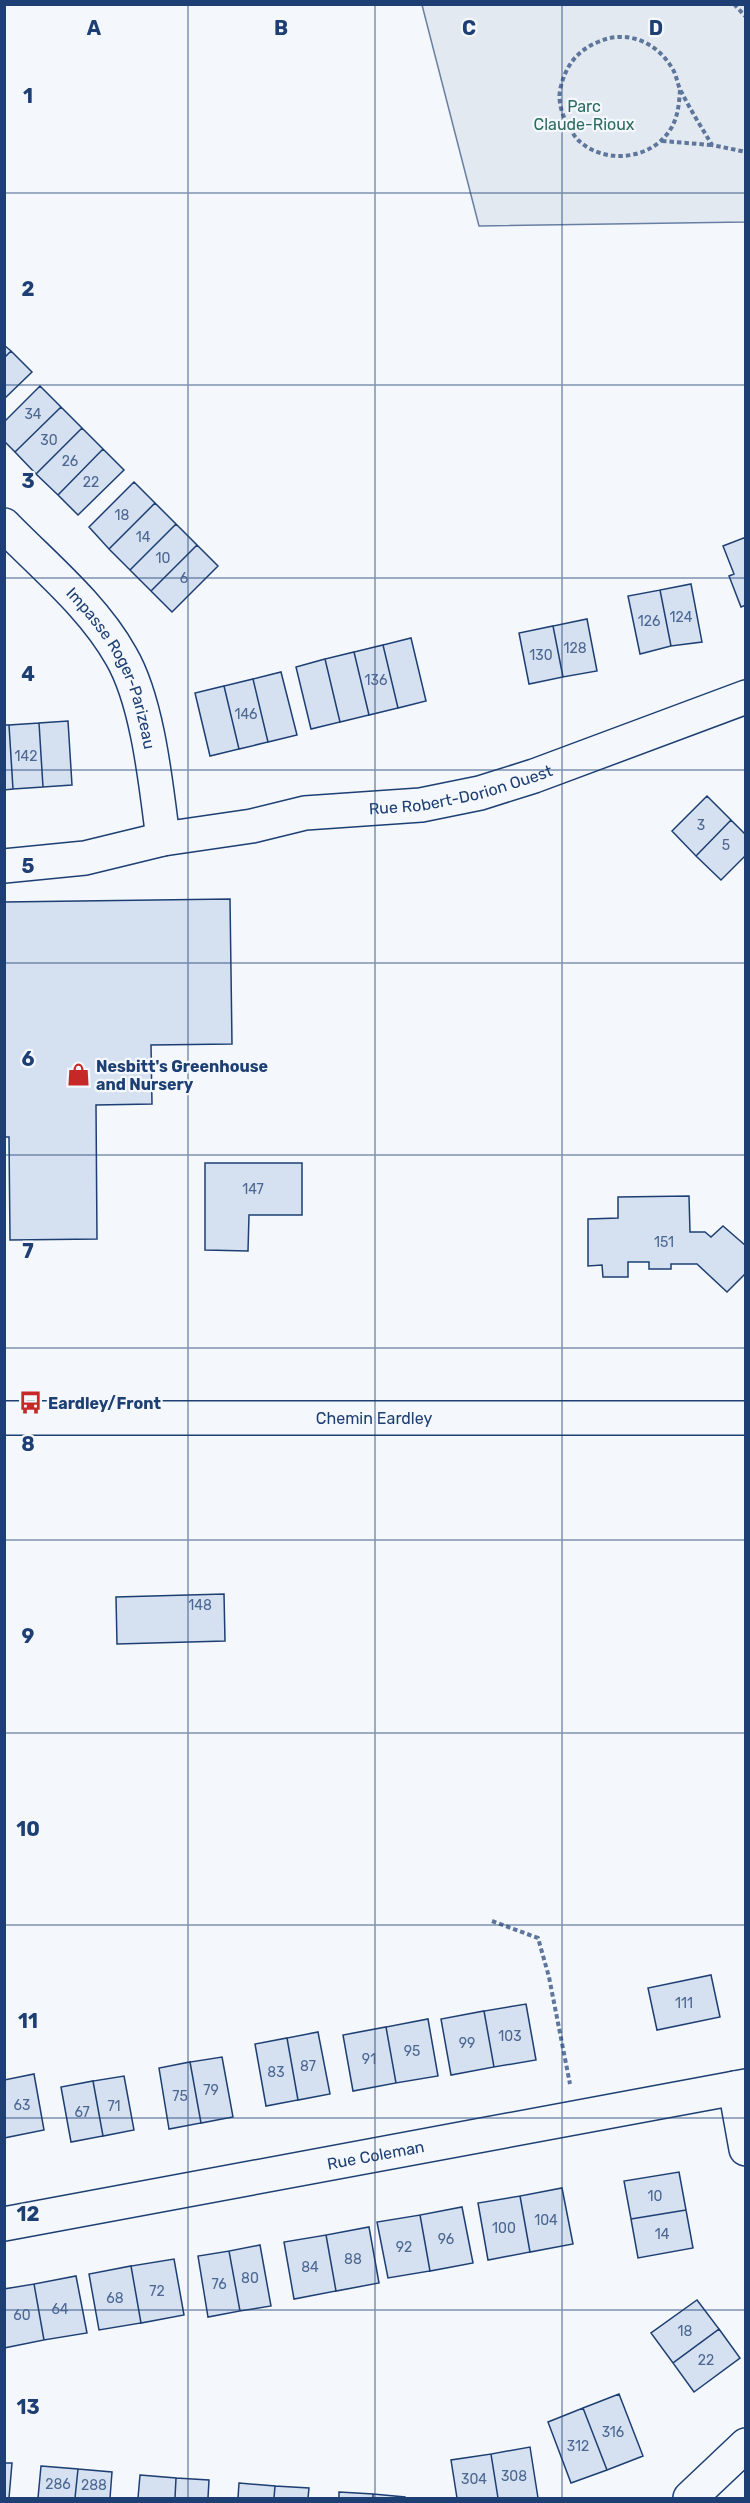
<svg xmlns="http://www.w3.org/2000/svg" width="750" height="2503" font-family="Rubik,sans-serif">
  <rect width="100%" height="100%" fill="#f4f7fb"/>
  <!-- green -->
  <path fill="#e3e9f0" stroke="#687fa3" stroke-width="1.5" d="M422 5H745V222L479 226Z"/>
  <!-- building -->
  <path fill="#d5e0f0" stroke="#1d3f73" stroke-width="1.5" d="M4 345 11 351 4 358Z
    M11 351 32 372 4 399V358Z
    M40 386 61 407 15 452 4 441V422Z
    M61 407 82 428 36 474 15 452Z
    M82 428 103 449 58 495 36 474Z
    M103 449 124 470 78 515 58 495Z
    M134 482 155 503 109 549 89 527Z
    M155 503 176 524 130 570 109 549Z
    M176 524 197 545 151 591 130 570Z
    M746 537V605L741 607 729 576 734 574 723 546Z
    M197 545 218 566 172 612 151 591Z
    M691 584 702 642 671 646 660 590Z
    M660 590 671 646 640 654 628 596Z
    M587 619 597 671 563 677 553 626Z
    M553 626 563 677 529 684 519 633Z
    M411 638 426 701 398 708 383 645Z
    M383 645 398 708 369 715 354 652Z
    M354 652 369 715 340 722 325 659Z
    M325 659 340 722 311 729 296 667Z
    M281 672 297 735 268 742 253 679Z
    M253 679 268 742 239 749 224 686Z
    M224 686 239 749 210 756 195 693Z
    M68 721 72 785 43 787 39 723Z
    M39 723 43 787 13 789 9 725Z
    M4 725H9L13 789 4 790Z
    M707 796 731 820 696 856 672 831Z
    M731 820 746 835V855L721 880 696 856Z
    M230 899 232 1044 151 1045 152 1104 96 1105 97 1239 10 1240 9 1137H4V902Z
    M205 1163H302V1215H249L248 1251 205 1250Z
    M689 1196 690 1232H705L711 1237 723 1226 746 1246V1273L727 1292 697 1264H671V1269H649V1262H628V1277H603L602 1265 588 1266V1219L618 1218V1197Z
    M224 1594 225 1641 117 1644 116 1597Z
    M711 1975 720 2017 657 2030 648 1988Z
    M526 2004 536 2060 494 2067 484 2011Z
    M484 2011 494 2067 451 2075 441 2019Z
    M428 2019 438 2076 396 2083 386 2027Z
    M386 2027 396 2083 353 2091 343 2035Z
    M318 2032 330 2094 298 2100 287 2038Z
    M287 2038 298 2100 266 2106 255 2044Z
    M222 2057 233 2117 201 2123 190 2062Z
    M190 2062 201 2123 169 2129 159 2068Z
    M34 2074 44 2130 4 2138V2080Z
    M124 2076 134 2130 103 2136 93 2081Z
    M93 2081 103 2136 71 2142 61 2087Z
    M679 2172 686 2210 631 2219 624 2181Z
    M562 2188 573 2244 530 2252 520 2196Z
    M520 2196 530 2252 488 2260 478 2203Z
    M462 2207 473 2263 430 2271 420 2215Z
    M686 2210 693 2248 638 2258 631 2219Z
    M420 2215 430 2271 388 2278 377 2222Z
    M369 2227 379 2283 336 2291 326 2235Z
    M326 2235 336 2291 294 2299 284 2242Z
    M260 2245 271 2306 240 2311 229 2251Z
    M229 2251 240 2311 208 2317 198 2256Z
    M174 2259 184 2315 141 2323 131 2266Z
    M131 2266 141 2323 99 2330 89 2274Z
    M76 2276 87 2333 44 2340 34 2284Z
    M34 2284 44 2340 4 2348V2289Z
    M697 2300 719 2329 673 2363 651 2333Z
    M719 2329 740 2358 694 2392 673 2363Z
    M619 2394 643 2456 607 2470 583 2408Z
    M583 2408 607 2470 571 2483 548 2422Z
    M530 2447 538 2498H498L491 2454Z
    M491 2454 498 2498H457L451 2460Z
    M4 2463H12L9 2498H4Z
    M41 2466 78 2469 75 2498H38Z
    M78 2469 112 2472 110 2498H75Z
    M140 2475 176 2478 175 2498H138Z
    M176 2478 209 2480 208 2498H175Z
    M239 2483 275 2486 274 2498H238Z
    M275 2486 309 2488 308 2498H274Z
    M339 2492 373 2494V2498H339Z
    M373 2494 405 2497V2498H373Z"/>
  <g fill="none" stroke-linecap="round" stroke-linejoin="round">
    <defs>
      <g id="minor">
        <path id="s1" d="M4 525C44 566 93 606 121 656 148 702 156 785 163 839"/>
        <path id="s2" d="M4 866 85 858 163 839 252 826 305 813 421 805 480 793 534 776 746 697"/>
        <path d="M735 2088 746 2149"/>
        <path id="s3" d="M4 2224 746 2086"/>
        <path d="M690 2498 746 2445"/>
      </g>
      <g id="major">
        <path id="s4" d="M4 1418H746"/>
      </g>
    </defs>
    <!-- minor casing -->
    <use href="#minor" stroke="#1d3f73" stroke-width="36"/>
    <!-- major casing -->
    <use href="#major" stroke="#1d3f73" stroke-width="36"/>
    <!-- path -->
    <path stroke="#5e769c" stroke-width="4" stroke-dasharray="4.5 3" stroke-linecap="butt" d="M734 4 746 17
      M680 90C679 104 678 118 670 130 651 160 604 165 578 140 574 136 571 130 568 125 562 115 558 102 560 90 565 67 576 51 598 42 626 29 657 42 672 68 677 75 677 85 682 93 691 111 702 128 712 145L746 152
      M662 141 711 145
      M492 1921 538 1938 549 1977 570 2084"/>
    <!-- minor -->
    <use href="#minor" stroke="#f4f7fb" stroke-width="33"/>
    <!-- major -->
    <use href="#major" stroke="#f4f7fb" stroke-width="33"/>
  </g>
  <!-- grid -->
  <path fill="none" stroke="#1d3f73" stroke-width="1.5" stroke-opacity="0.55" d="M188 4V2498M375 4V2498M562 4V2498M4 193H746M4 385H746M4 578H746M4 770H746M4 963H746M4 1155H746M4 1348H746M4 1540H746M4 1733H746M4 1925H746M4 2118H746M4 2310H746"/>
  <!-- icons -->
  <defs>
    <symbol id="shop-bare" viewBox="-9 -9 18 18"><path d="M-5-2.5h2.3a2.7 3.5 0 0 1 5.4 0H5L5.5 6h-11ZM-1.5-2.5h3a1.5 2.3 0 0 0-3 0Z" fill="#c62828" stroke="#f4f7fb" stroke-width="2.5" paint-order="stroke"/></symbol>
    <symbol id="bus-bare" viewBox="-9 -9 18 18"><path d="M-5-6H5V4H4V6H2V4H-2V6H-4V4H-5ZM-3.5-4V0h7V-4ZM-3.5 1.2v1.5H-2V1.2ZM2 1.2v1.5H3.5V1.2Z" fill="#c62828" stroke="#f4f7fb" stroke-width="2.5" paint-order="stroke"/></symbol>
  </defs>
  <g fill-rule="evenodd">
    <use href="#shop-bare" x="62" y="1058" width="33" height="33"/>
    <use href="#bus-bare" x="14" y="1386" width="33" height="33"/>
  </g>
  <g text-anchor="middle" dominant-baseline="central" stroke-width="4.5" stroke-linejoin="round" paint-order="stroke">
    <!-- number labels -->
    <g font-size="14" fill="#4b6792">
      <text x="33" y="414">34</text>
      <text x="49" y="440">30</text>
      <text x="70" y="461">26</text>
      <text x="91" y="482">22</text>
      <text x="122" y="515">18</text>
      <text x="143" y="537">14</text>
      <text x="163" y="558">10</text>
      <text x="184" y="578">6</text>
      <text x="681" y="617">124</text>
      <text x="649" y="621">126</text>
      <text x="575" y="648">128</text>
      <text x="541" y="655">130</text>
      <text x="376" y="680">136</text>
      <text x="246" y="714">146</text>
      <text x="26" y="756">142</text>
      <text x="701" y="825">3</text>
      <text x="726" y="845">5</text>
      <text x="253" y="1189">147</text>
      <text x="664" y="1242">151</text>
      <text x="200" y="1605">148</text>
      <text x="684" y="2003">111</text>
      <text x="510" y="2036">103</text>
      <text x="467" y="2043">99</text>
      <text x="412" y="2051">95</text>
      <text x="369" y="2059">91</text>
      <text x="308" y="2066">87</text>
      <text x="276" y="2072">83</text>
      <text x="211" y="2090">79</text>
      <text x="180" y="2096">75</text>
      <text x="22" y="2105">63</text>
      <text x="114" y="2106">71</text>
      <text x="82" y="2112">67</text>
      <text x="655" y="2196">10</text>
      <text x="546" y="2220">104</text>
      <text x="504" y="2228">100</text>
      <text x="662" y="2234">14</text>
      <text x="446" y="2239">96</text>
      <text x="404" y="2247">92</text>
      <text x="353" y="2259">88</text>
      <text x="310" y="2267">84</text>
      <text x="250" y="2278">80</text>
      <text x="219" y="2284">76</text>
      <text x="157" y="2291">72</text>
      <text x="115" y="2298">68</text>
      <text x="60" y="2309">64</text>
      <text x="22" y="2315">60</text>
      <text x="685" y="2331">18</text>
      <text x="706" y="2360">22</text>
      <text x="613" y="2432">316</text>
      <text x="578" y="2446">312</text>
      <text x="514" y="2476">308</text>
      <text x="474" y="2479">304</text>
      <text x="58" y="2484">286</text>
      <text x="94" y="2485">288</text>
    </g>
    <!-- park labels -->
    <g font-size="16" fill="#2c6c60" stroke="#f4f7fb">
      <text x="584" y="106">Parc<tspan x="584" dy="18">Claude-Rioux</tspan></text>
    </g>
    <!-- street labels -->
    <g font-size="16" fill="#1d3f73" stroke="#f4f7fb">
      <text stroke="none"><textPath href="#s1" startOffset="183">Impasse Roger-Parizeau</textPath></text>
      <text stroke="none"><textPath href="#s2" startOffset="464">Rue Robert-Dorion Ouest</textPath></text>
      <text stroke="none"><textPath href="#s4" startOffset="370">Chemin Eardley</textPath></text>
      <text stroke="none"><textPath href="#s3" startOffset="378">Rue Coleman</textPath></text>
    </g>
    <!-- poi labels -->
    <g font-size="16" font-weight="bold" fill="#1d3f73" stroke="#f4f7fb" text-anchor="start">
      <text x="96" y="1066">Nesbitt's Greenhouse<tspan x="96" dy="18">and Nursery</tspan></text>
      <text x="48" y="1403">Eardley/Front</text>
    </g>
  </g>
  <g font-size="20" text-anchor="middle" font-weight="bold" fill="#1d3f73" stroke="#f4f7fb" stroke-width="4.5" stroke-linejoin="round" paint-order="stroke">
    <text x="94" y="35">A</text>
    <text x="281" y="35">B</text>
    <text x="469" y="35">C</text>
    <text x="656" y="35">D</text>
    <text x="28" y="103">1</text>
    <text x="28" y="296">2</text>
    <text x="28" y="488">3</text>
    <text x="28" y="681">4</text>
    <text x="28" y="873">5</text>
    <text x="28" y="1066">6</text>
    <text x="28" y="1258">7</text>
    <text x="28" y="1451">8</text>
    <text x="28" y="1643">9</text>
    <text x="28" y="1836">10</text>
    <text x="28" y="2028">11</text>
    <text x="28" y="2221">12</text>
    <text x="28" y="2414">13</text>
  </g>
  <!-- border -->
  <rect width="750" height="2503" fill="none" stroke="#1d3f73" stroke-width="12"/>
</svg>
